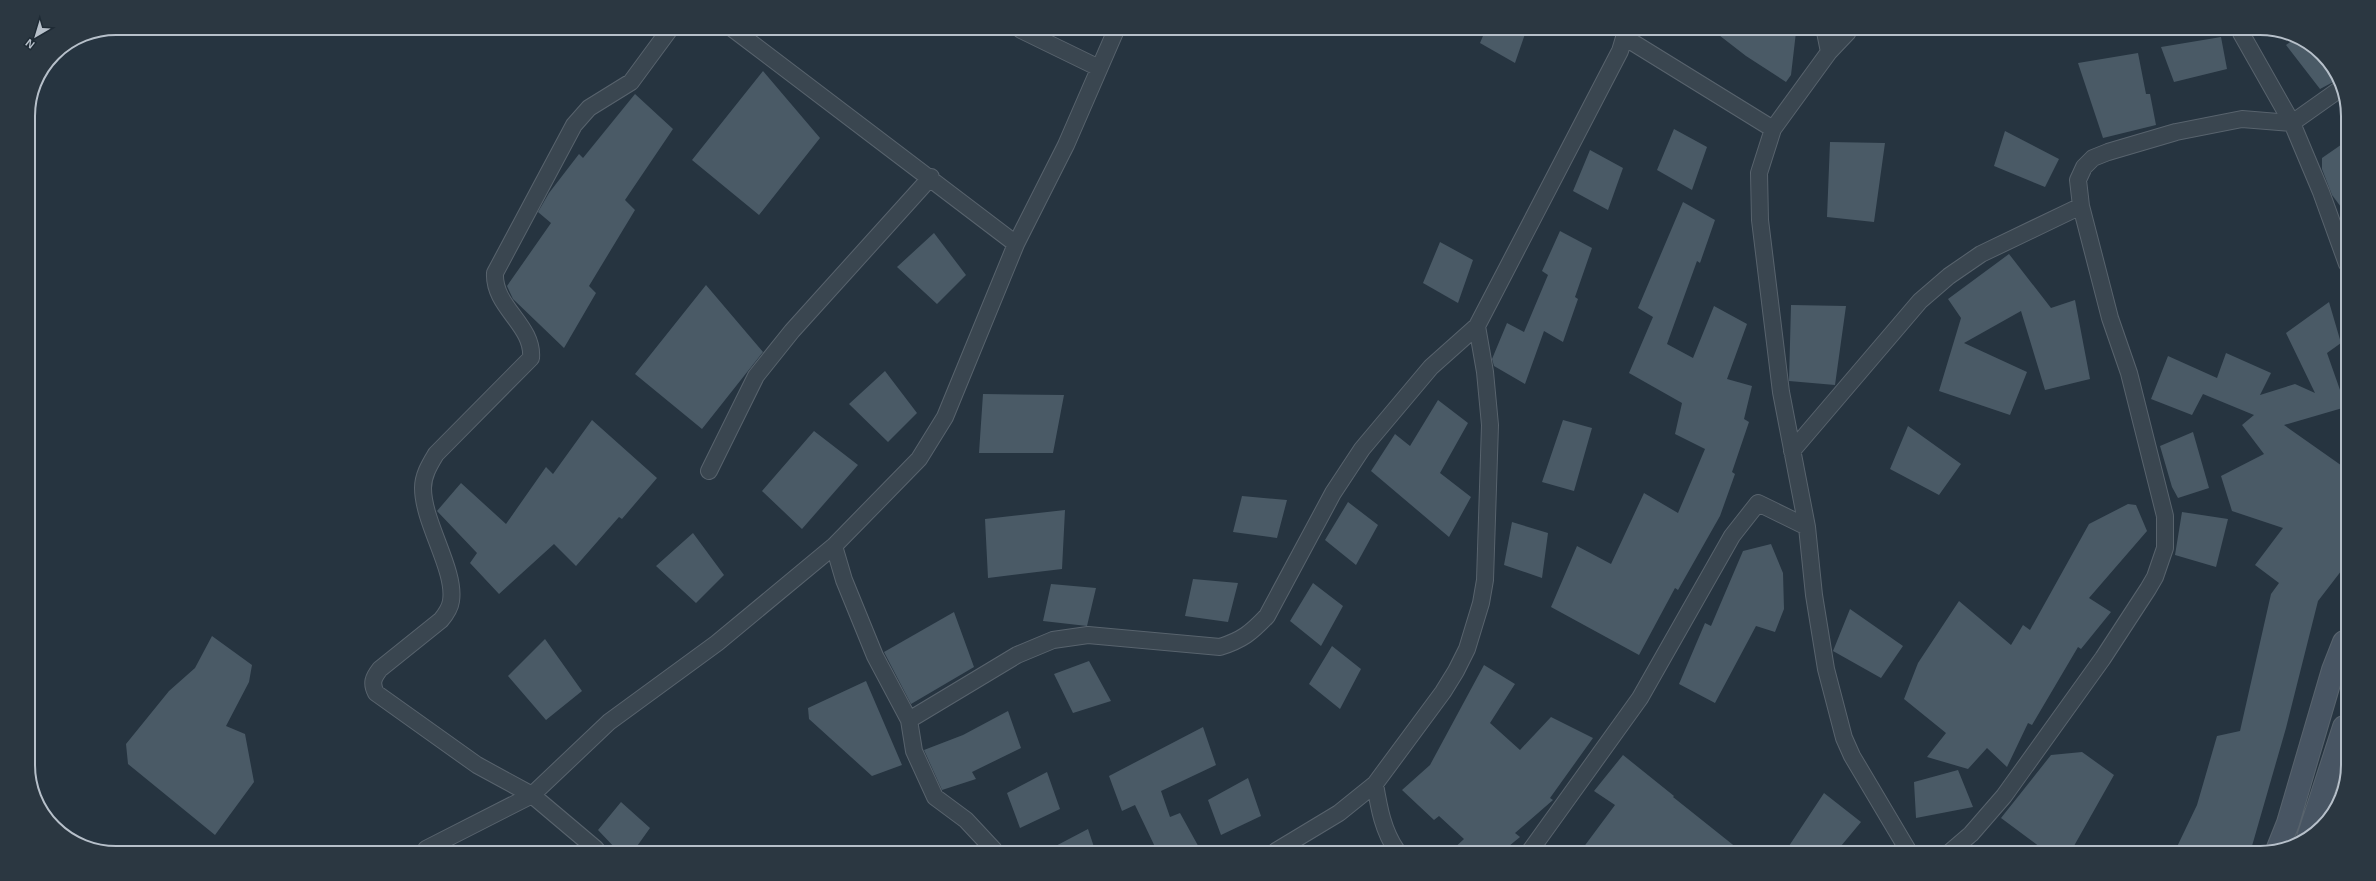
<svg xmlns="http://www.w3.org/2000/svg" width="2376" height="881" font-family="Helvetica,sans-serif">
  <rect width="100%" height="100%" fill="#263440"/>
  <!-- building -->
  <path fill="#4a5a66" d="M1485 31H1526L1515 63 1480 43Z
    M1715 32H1796L1791 75 1786 82 1746 56Z
    M2221 37 2227 69 2174 82 2161 47Z
    M2296 38 2330 62 2337 80 2320 89 2286 45Z
    M2138 53 2146 94H2150L2156 125 2103 138 2078 63Z
    M763 71 820 138 759 215 692 160Z
    M635 94 673 129 625 200 635 210 589 286 596 293 564 348 513 299 507 286 551 223 538 212 549 193 579 154 583 158Z
    M1674 129 1707 147 1692 190 1657 170Z
    M2005 131 2059 159 2045 187 1994 166Z
    M2348 140 2347 186V215L2332 195 2322 169V158Z
    M1830 142 1885 143 1874 222 1827 217Z
    M1590 150 1623 168 1608 210 1573 191Z
    M1683 202 1715 220 1700 263 1697 261 1667 344 1693 358 1714 306 1747 324 1727 379 1752 386 1744 419 1749 422 1732 472 1735 474 1720 516 1678 590 1675 588 1639 655 1551 607 1577 546 1611 564 1644 493 1678 513 1705 449 1675 434 1682 403 1629 373 1653 317 1638 308Z
    M1560 231 1592 248 1575 297 1578 299 1563 342 1544 331 1525 384 1494 366 1492 359 1507 323 1524 332 1548 275 1542 271Z
    M934 233 966 275 937 304 897 267Z
    M1440 242 1473 260 1458 303 1423 283Z
    M2009 254 2051 308 2075 300 2090 379 2045 390 2021 311 1964 343 2027 372 2010 415 1939 391 1961 318 1948 299Z
    M706 285 763 352 702 429 635 374Z
    M2329 302 2341 343 2327 353 2346 407 2284 425 2345 468V566L2318 601 2286 728 2250 853H2174L2197 805 2217 736 2240 731 2271 594 2279 583 2255 565 2283 528 2232 511 2221 476 2264 454 2242 425 2254 415 2203 394 2192 415 2151 399 2168 356 2217 378 2226 353 2271 373 2260 395 2295 384 2315 393 2286 333Z
    M1791 305 1846 306 1835 385 1789 381Z
    M885 371 917 413 888 442 849 404Z
    M983 394 1064 395 1053 453H979Z
    M1438 400 1468 423 1440 473 1471 497 1449 537 1371 471 1395 434 1410 446Z
    M592 420 657 478 622 519 619 517 576 566 554 544 499 594 470 563 477 553 437 511 461 483 506 524 546 467 553 474Z
    M1563 420 1592 428 1574 491 1542 482Z
    M1908 426 1961 464 1939 495 1890 469Z
    M814 431 858 465 802 529 762 491Z
    M2193 432 2209 488 2178 498 2172 487 2160 446Z
    M1242 496 1287 500 1277 538 1233 532Z
    M1348 502 1378 525 1356 565 1325 540Z
    M2128 504 2136 505 2147 531 2089 598 2111 612 2081 649 2078 647 2032 725 2028 723 2007 767 1987 748 1968 769 1927 757 1946 733 1904 699 1918 663 1959 601 2011 645 2023 625 2030 630 2089 524Z
    M1065 510 1062 569 988 578 985 519Z
    M2182 512 2228 519 2216 567 2175 555Z
    M1512 522 1548 533 1542 578 1504 565Z
    M693 533 724 575 696 603 656 566Z
    M1771 544 1783 573 1784 609 1775 632 1756 626 1715 703 1679 684 1705 623 1711 626 1743 551Z
    M1193 579 1238 583 1228 622 1185 616Z
    M1313 583 1343 606 1321 646 1290 621Z
    M1051 584 1096 588 1087 626 1043 621Z
    M1850 609 1903 646 1881 678 1833 651Z
    M954 612 974 667 911 704 884 652Z
    M212 636 252 665 249 682 226 726 245 734 254 782 215 835 128 764 126 744 169 691 195 668Z
    M545 639 582 691 546 720 508 676Z
    M1332 646 1361 669 1340 709 1309 684Z
    M1089 661 1111 701 1073 713 1054 674Z
    M1484 665 1515 684 1490 723 1520 750 1551 717 1593 738 1550 798 1553 800 1515 833 1520 837 1503 851H1451L1464 839 1439 816 1434 820 1402 790 1430 765Z
    M866 681 902 765 872 776 809 719 808 708Z
    M1008 711 1021 748 972 772 976 779 942 790 924 750 963 735Z
    M1203 727 1216 765 1161 791 1170 817 1180 813 1201 851H1157L1135 805 1122 811 1109 776Z
    M2082 752 2114 775 2070 853H2048L2001 818 2051 755Z
    M1623 755 1674 796 1673 797 1742 852H1580L1615 805 1594 791Z
    M1958 770 1973 807 1916 818 1914 782Z
    M1047 772 1060 809 1020 828 1007 793Z
    M1248 778 1261 816 1221 835 1208 800Z
    M1824 793 1861 822 1836 852H1785Z
    M621 802 650 828 635 849H616L598 830Z
    M1088 829 1095 850H1048Z"/>
  <g fill="none" stroke-linecap="round" stroke-linejoin="round">
    <defs>
      <path id="minor" d="M733 29 1016 244
        M1021 30 1099 68
        M1825 32 1829 52
        M1848 32 1829 52 1773 129 1759 173 1760 220 1781 392 1807 527 1814 595 1826 669 1844 738 1852 756 1909 852
        M2241 33 2292 123 2321 192 2347 264
        M1624 37 1773 129
        M1792 451 1920 301 1949 276 1981 254 2081 206
        M709 471 756 376 792 331 931 177
        M834 546 844 580 875 656 909 720 914 751 935 797 966 820 994 850
        M909 720 1017 655 1053 640 1088 635 1220 647C1242 640 1251 633 1267 616L1333 493 1362 449 1431 367 1477 326
        M426 849 532 795 609 722 717 643 834 546 919 459 945 417 1016 244 1066 145 1116 30
        M596 849 532 795 477 765 376 693C371 683 373 678 380 669L441 620C446 614 450 608 451 601 456 570 423 523 423 488 423 475 430 464 436 454L531 358C534 325 493 307 495 273L574 125 589 108 631 82 670 29
        M1276 851 1339 813 1375 784
        M1397 851C1383 831 1379 808 1375 784L1443 692 1456 671 1467 649 1481 603 1485 580 1490 425 1485 372 1477 326 1620 51 1626 31
        M1530 851 1640 698 1732 536 1758 503 1807 527
        M1950 852 1971 834 2004 796 2103 658 2148 589 2155 577 2165 548V516L2129 373 2110 318 2081 206 2078 180 2084 167 2093 158 2108 152 2176 132 2242 119 2292 123 2340 89"/>
      <path id="secondary" d="M2308 838 2344 727
        M2278 848 2288 823 2333 670 2344 642"/>
    </defs>
    <!-- minor casing -->
    <use href="#minor" stroke="#58636d" stroke-width="18"/>
    <!-- secondary casing -->
    <use href="#secondary" stroke="#58636d" stroke-width="24"/>
    <!-- minor -->
    <use href="#minor" stroke="#3a4650" stroke-width="16"/>
    <!-- secondary -->
    <use href="#secondary" stroke="#485563" stroke-width="22"/>
  </g>
  <!-- crop -->
  <path d="M0 0H2376V881H0ZM116 35H2260A81 81 0 0 1 2341 116V765A81 81 0 0 1 2260 846H116A81 81 0 0 1 35 765V116A81 81 0 0 1 116 35Z" fill="#2b3741" fill-rule="evenodd"/>
  <path fill="none" stroke="#b7c0ca" stroke-width="2" d="M116 35H2260A81 81 0 0 1 2341 116V765A81 81 0 0 1 2260 846H116A81 81 0 0 1 35 765V116A81 81 0 0 1 116 35Z"/>
  <!-- north arrow -->
  <g transform="translate(36 36) rotate(218)" stroke="#1f2b35" stroke-width="3" paint-order="stroke">
  <path d="M0-3L7 15L0 10L-7 15Z" fill="#b7c0ca"/>
  <text y="-6" font-size="11" font-weight="bold" text-anchor="middle" fill="#b7c0ca">N</text>
  </g>
</svg>
